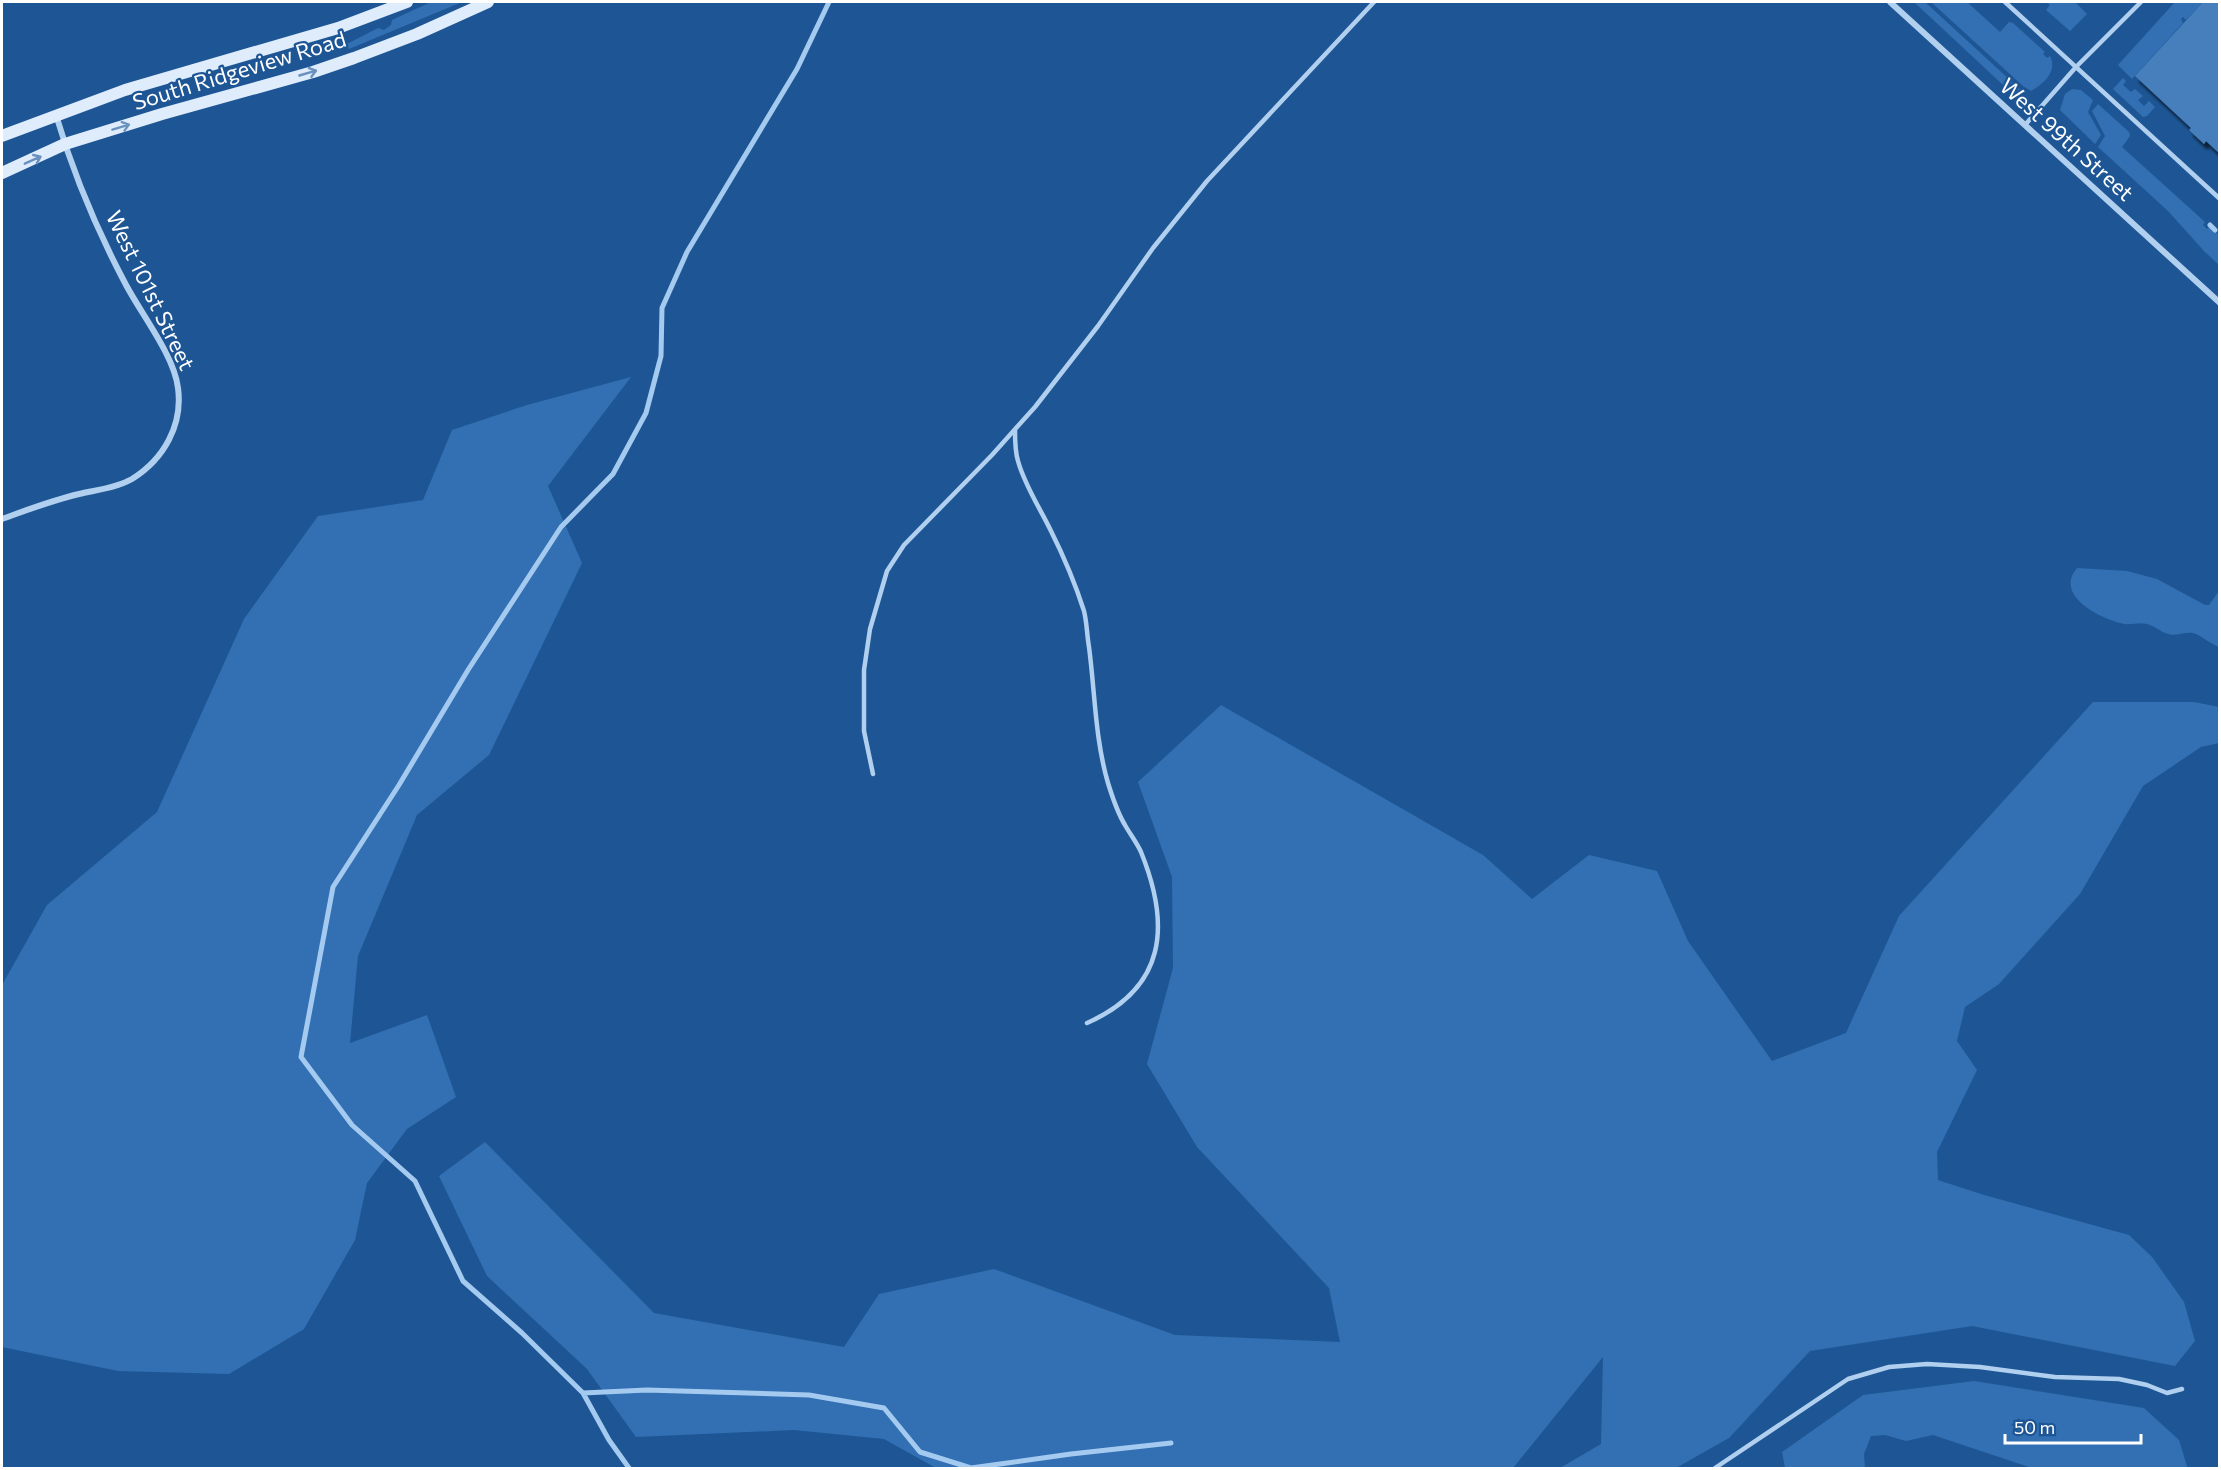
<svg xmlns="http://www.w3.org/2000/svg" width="2221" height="1470" font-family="Commissioner,sans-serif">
  <defs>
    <filter id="shadow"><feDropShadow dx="3.5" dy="6" stdDeviation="1.5" flood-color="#0009"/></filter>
  </defs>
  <rect width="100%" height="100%" fill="#1e5695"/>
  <!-- green -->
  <path fill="#3270b3" d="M431 2H462L349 49 347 44 378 28 384 30 391 25 392 20Z
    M1914 2H1925L2023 92H2017L2002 84Z
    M1931 2H1967L2000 32 2009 22 2013 23 2045 52 2043 54 2047 58 2050 56C2058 71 2044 84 2031 91L2023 86Z
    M2046 2H2075L2087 14 2070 31 2046 10 2050 5Z
    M2175 2H2203L2186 20 2183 17 2181 19 2183 23 2132 79 2118 65Z
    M2123 78 2126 81 2123 85 2131 92 2135 89 2143 96 2138 100 2144 106 2149 101 2155 107 2147 116 2143 117 2113 89Z
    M2072 89 2081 90 2093 100 2088 112 2101 135 2095 144 2060 110 2065 94Z
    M2098 104 2129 132 2130 136 2122 147 2205 222 2203 225 2207 229 2210 226 2219 235V265L2204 251 2168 211 2098 147 2105 136 2092 111Z
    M631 377 548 486 582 563 489 755 417 815 358 956 350 1043 427 1015 456 1097 407 1129 367 1183 355 1240 304 1329 229 1374 118 1371 2 1347V985L47 905 157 812 244 619 318 516 423 500 452 430 527 405Z
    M2077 568 2127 571 2157 579 2205 605H2209L2219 591V647C2211 644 2204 638 2196 634 2187 630 2176 637 2168 634 2161 632 2155 626 2147 624 2139 622 2132 625 2125 624 2102 620 2053 596 2077 568Z
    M2093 702H2194L2219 707V743L2201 747 2143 786 2080 894 1999 984 1965 1007 1957 1041 1977 1070 1937 1152 1938 1180 1984 1195 2129 1235 2152 1257 2184 1302 2195 1341 2175 1366 1972 1326 1810 1351 1729 1438 1676 1468H1560L1601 1444 1603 1357 1513 1468H936L884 1439 794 1430 636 1437 587 1369 487 1276 439 1176 485 1142 654 1313 844 1347 879 1294 994 1269 1175 1335 1340 1342 1329 1288 1197 1147 1147 1064 1173 968 1172 877 1138 782 1221 705 1483 855 1532 899 1589 855 1657 871 1688 941 1772 1061 1846 1033 1899 916Z
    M1974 1381 2144 1408 2179 1440 2187 1466 2186 1468H2032L1933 1435 1906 1441 1885 1435 1871 1436 1864 1454 1865 1468H1785L1782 1452 1863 1395Z"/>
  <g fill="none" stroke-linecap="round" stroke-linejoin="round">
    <!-- stream -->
    <path stroke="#a5caf0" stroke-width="5" d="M2210 225 2215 230
      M583 1393 647 1390 809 1395 884 1408 920 1452 971 1468 1071 1454 1171 1443
      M629 1468 609 1440 583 1393 522 1333 463 1281 415 1181 352 1125 301 1057 333 887 399 785 468 670 561 527 613 474 646 413 661 356 662 308 687 252 797 69 829 2"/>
  </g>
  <!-- building -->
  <path fill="#477fbc" filter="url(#shadow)" d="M2203 2H2220V154L2206 141 2204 144 2189 130 2191 128 2135 76Z"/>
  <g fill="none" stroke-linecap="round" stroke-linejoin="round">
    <!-- service -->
    <path stroke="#b1cfef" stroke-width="4.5" d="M2005 2 2220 199
      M2025 125 2076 67 2141 2
      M1015 430C1015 440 1015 452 1018 461 1025 486 1040 508 1051 531 1063 555 1076 586 1084 611 1087 623 1087 636 1089 647 1095 692 1095 739 1108 783 1112 796 1117 812 1125 825 1130 834 1137 843 1141 852 1171 926 1166 988 1087 1023
      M873 774 864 731V670L870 629 887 571 904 545 992 455 1035 407 1098 326 1153 248 1207 181 1374 2
      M1715 1468 1848 1379 1889 1367 1927 1364 1980 1367 2055 1377 2119 1379 2147 1385 2167 1393 2182 1389"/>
    <!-- minor -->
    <path stroke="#b1cfef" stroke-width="6" d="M1890 2 2220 303
      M2 519C27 510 53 500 79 494 96 490 116 488 132 479 164 459 183 425 178 388 174 355 141 314 125 283 97 230 73 173 56 115"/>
    <!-- secondary -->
    <path stroke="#deecfb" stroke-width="12" d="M2 136 125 90 338 28 407 2
      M2 173 65 144 162 114 313 72 354 58 417 34 488 2"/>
  </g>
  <!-- one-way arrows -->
  <defs><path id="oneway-shaft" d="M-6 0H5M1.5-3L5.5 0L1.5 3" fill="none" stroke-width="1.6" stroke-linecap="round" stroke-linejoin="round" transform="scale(1.5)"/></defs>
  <g stroke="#6b92be">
    <use href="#oneway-shaft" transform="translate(308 73) rotate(-16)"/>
    <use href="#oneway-shaft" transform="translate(121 127) rotate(-17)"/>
    <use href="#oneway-shaft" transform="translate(33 160) rotate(-24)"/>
  </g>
  <g text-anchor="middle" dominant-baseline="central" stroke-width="4.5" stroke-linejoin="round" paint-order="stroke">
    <!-- street labels -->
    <g font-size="22" fill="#fff" stroke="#1e5695">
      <text transform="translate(239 70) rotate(-17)">South Ridgeview Road</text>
      <text transform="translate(2067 139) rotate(42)">West 99th Street</text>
      <text transform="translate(151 290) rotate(64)">West 101st Street</text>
    </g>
  </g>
  <!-- border -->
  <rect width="2221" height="1470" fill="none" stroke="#ffffff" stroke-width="6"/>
  <!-- scale -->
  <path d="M2005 1434v9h136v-9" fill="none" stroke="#ffffff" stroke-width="3"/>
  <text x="2014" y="1434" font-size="18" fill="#ffffff" stroke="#1e5695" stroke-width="4.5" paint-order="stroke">50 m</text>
</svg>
